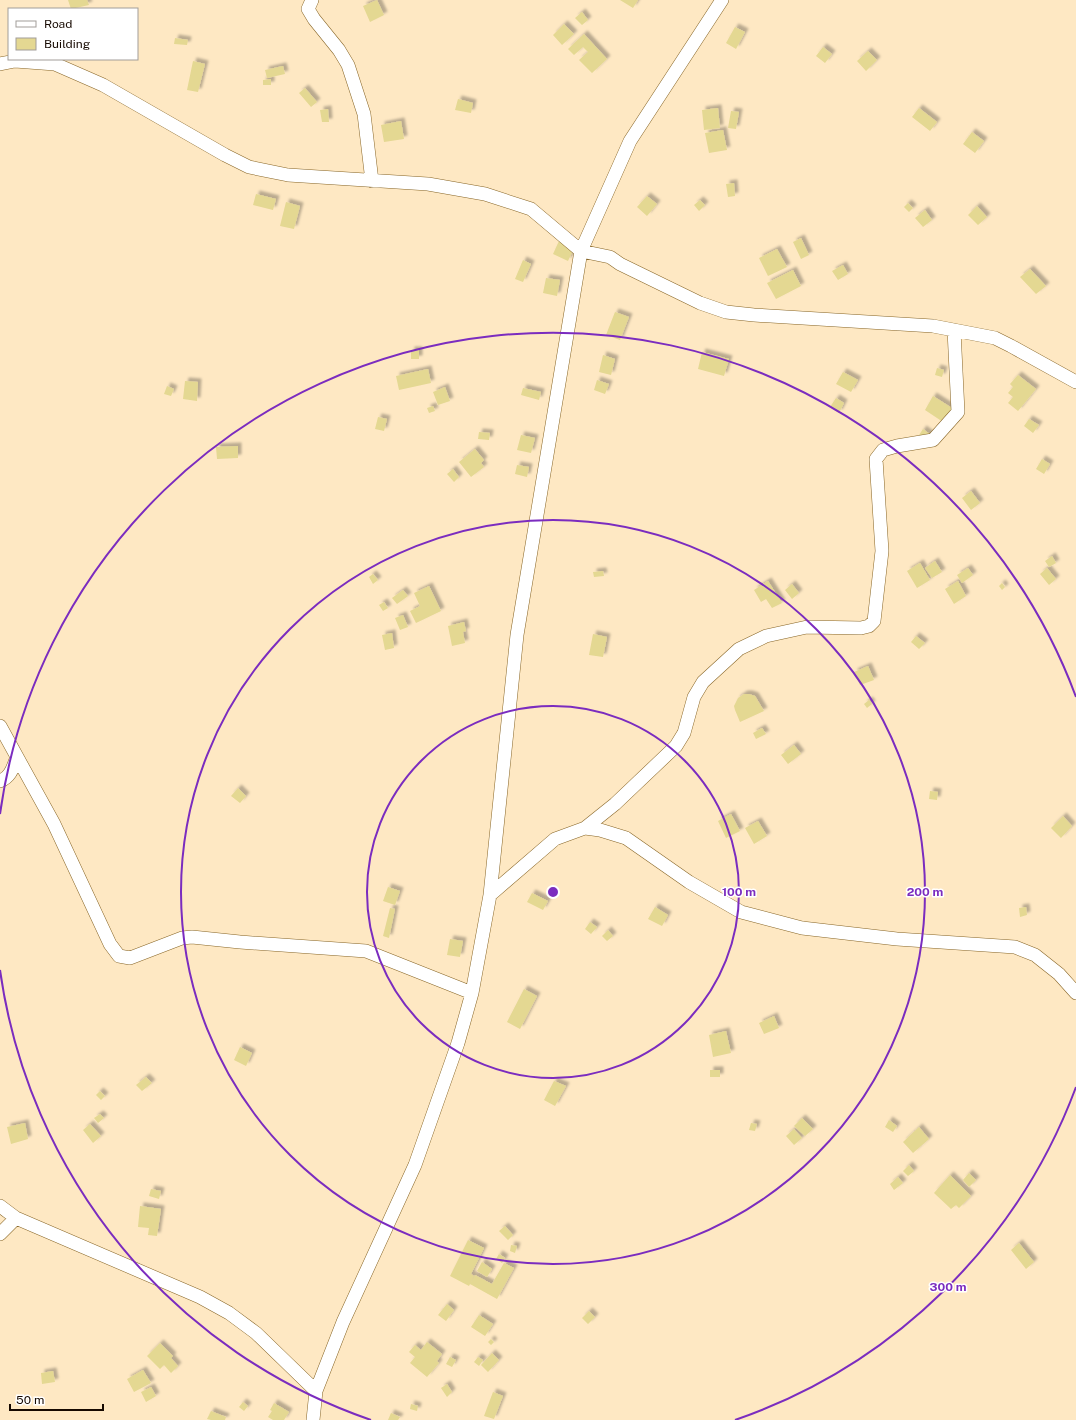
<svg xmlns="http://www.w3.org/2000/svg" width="1076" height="1420" font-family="'Public Sans',sans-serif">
  <defs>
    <filter id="shadow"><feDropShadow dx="3.5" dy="-3.5" stdDeviation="1" flood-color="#0004"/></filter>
  </defs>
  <rect width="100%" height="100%" fill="#fee8c3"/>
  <!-- building -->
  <path fill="#e4d892" filter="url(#shadow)" d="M68 0H87L89 5 71 9Z
    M377 0 384 15 370 22 363 6Z
    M620 0H638L633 8Z
    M582 12 588 20 582 25 575 18Z
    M564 24 574 34 562 45 553 35Z
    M735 27 745 32 736 49 726 43Z
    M584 34 607 59 592 73 579 60 588 52 583 47 574 55 568 49Z
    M175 38 188 40 187 45 174 44Z
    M823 47 832 54 825 63 816 56Z
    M868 51 877 60 866 71 857 61Z
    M193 61 205 64 198 92 187 90Z
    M283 66 285 74 267 78 265 70Z
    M271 79V85H263V80Z
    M305 88 317 102 311 107 299 93Z
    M458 99 473 103 471 113 455 110Z
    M718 108 720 128 704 130 702 110Z
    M919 108 937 122 930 131 912 117Z
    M328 109 329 122H322L320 110Z
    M731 111 739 112 736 129 728 128Z
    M401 121 404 139 384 142 381 125Z
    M723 130 727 150 709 153 705 133Z
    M972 132 984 141 975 153 963 144Z
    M734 183 735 196 728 197 726 184Z
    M256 194 276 199 273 210 253 205Z
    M647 196 657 204 647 216 637 207Z
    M700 200 705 205 699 211 694 205Z
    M286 202 300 206 294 229 280 226Z
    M908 203 913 208 909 212 904 207Z
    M977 206 987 217 978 225 968 215Z
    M925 210 932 220 923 227 915 218Z
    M801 238 809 255 801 259 793 242Z
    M559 241 574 248 568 261 553 254Z
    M777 249 787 267 768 276 759 258Z
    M523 260 531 264 523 282 515 279Z
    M843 265 848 274 838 280 832 271Z
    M1030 269 1046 286 1036 294 1020 277Z
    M793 270 801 286 776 299 767 283Z
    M546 278 560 280 557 296 543 293Z
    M615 312 629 317 620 340 606 335Z
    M411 350H419V359H411Z
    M702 352 729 359 724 376 698 369Z
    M603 355 615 359 611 375 599 372Z
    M937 368 944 370 942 377 935 375Z
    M428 369 431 383 399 390 396 376Z
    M843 372 858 380 851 392 836 384Z
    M1018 375 1036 389 1018 411 1008 403 1013 397 1008 393 1013 387 1010 384Z
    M597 380 609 384 605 394 594 390Z
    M185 381 198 382 197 401 183 399Z
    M167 386 174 389 171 396 164 394Z
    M445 387 450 401 438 405 433 392Z
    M523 388 541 392 539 400 521 395Z
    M933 396 952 408 943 422 925 410Z
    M836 398 844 403 839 413 830 407Z
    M433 406 435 411 429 413 427 408Z
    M378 417 387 419 384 431 375 429Z
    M1029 419 1039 425 1033 433 1024 426Z
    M923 429 931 435 927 441 919 435Z
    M479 432 490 433 489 440 478 439Z
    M521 435 535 438 531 453 517 450Z
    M238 446V458L217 459 216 447Z
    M475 449 484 460 481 463 484 467 471 477 459 462Z
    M1042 459 1050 464 1044 474 1036 469Z
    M517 465 529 467 527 477 515 474Z
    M453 469 459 477 454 482 447 474Z
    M971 491 980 503 971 510 962 498Z
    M1052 556 1056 563 1049 567 1045 561Z
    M935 561 942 572 932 578 925 568Z
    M920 563 930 580 917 588 907 571Z
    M968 568 973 575 962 583 957 575Z
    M1047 568 1056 579 1049 585 1040 574Z
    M603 571 604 576 594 577 593 572Z
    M373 574 378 580 373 584 369 577Z
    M768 581 782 603 772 608 766 599 761 602 754 590Z
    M958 581 966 596 954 604 945 589Z
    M1002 583 1005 587 1002 590 999 586Z
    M792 584 799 593 792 599 785 590Z
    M429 586 441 611 416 623 410 611 420 606 414 593Z
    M403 590 408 596 397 604 392 598Z
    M384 602 388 608 383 611 379 605Z
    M403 615 408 627 400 630 395 618Z
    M464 622 466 631 463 632 465 643 452 646 448 626Z
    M392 633 394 648 385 650 382 635Z
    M593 634 607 637 603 657 589 655Z
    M916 636 925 643 919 649 911 642Z
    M868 666 874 680 860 685 854 672Z
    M744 694H749L755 696 764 711 740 722 735 710 734 706 738 698Z
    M869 700 872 704 867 708 864 704Z
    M762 728 766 734 756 739 753 733Z
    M794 745 801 754 788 764 781 755Z
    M238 788 246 796 240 803 231 796Z
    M930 791 938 792 937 800 929 799Z
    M731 814 740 831 726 838 718 821Z
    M1063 816 1072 826 1061 838 1051 828Z
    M758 821 767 836 754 844 745 828Z
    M388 887 400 891 395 905 383 901Z
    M532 893 548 901 543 910 527 902Z
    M655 907 668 915 662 926 648 919Z
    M1026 907 1027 915 1020 917 1019 908Z
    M390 908 395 909 389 938 383 936Z
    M590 922 597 927 591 934 585 929Z
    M608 930 613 936 607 941 602 936Z
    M450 939 463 941 460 957 447 955Z
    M524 989 537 996 520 1029 507 1022Z
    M774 1016 779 1028 764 1034 759 1023Z
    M726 1031 731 1053 713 1057 709 1035Z
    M240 1047 252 1053 246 1066 234 1060Z
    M710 1070H720V1077H710Z
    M146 1077 152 1083 142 1091 136 1085Z
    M554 1081 566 1086 555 1106 544 1100Z
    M100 1091 105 1096 101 1100 96 1095Z
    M100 1114 104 1118 98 1123 94 1118Z
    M802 1118 813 1129 805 1136 794 1126Z
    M889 1120 897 1126 893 1132 885 1127Z
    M25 1123 28 1139 11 1144 7 1127Z
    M751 1123 757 1124 755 1131 749 1130Z
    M90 1124 101 1136 93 1143 83 1130Z
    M919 1127 929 1139 913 1153 903 1142Z
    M794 1129 802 1138 794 1145 786 1136Z
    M909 1165 914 1171 908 1176 903 1171Z
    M969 1173 976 1180 969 1187 963 1180Z
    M950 1175 971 1196 959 1208 956 1205 951 1209 934 1193Z
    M898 1177 903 1183 894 1190 890 1184Z
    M151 1189 161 1191 159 1199 149 1196Z
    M140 1206 161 1209 157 1236 148 1235 149 1228 138 1227Z
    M505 1226 513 1235 508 1240 499 1231Z
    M468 1240 484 1248 471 1274 474 1276 469 1286 450 1276Z
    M1019 1243 1034 1262 1026 1269 1011 1250Z
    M511 1245 517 1246 515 1253 510 1251Z
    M499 1254 505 1258 502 1263 496 1259Z
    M482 1262 492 1269 487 1277 477 1271Z
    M504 1263 514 1268 497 1299 470 1284 475 1275 492 1284Z
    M447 1304 454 1310 446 1321 438 1315Z
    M589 1311 595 1317 588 1324 582 1318Z
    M479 1315 493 1324 485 1336 471 1327Z
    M491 1339 494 1342 491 1345 488 1342Z
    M427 1342 442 1354 437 1361 439 1363 427 1377 410 1363 415 1357 409 1352 415 1345 421 1350Z
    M160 1343 173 1356 171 1358 178 1366 171 1373 164 1365 160 1369 147 1356Z
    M492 1353 499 1360 488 1372 481 1365Z
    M450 1357 456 1360 452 1367 446 1364Z
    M478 1357 483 1360 479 1366 474 1362Z
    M143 1370 151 1383 134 1392 127 1379Z
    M53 1371 55 1382 42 1384 41 1373Z
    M447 1384 452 1392 447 1397 441 1388Z
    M151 1387 156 1396 146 1402 141 1392Z
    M493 1392 503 1396 494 1419 484 1416Z
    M243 1402 248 1406 244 1411 239 1407Z
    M274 1403 289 1412 284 1420H273L268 1417 272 1411 270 1410Z
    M411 1404 418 1406 417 1411 410 1409Z
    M211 1411 226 1417 225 1420H211L207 1419Z
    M391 1413 400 1417 398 1420H388Z"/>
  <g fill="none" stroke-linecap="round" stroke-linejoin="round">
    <defs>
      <path id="minor" d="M312 0 308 9 314 19 339 50 348 65 364 114 372 181
        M0 64 15 61 55 64 103 85 225 155 249 167 288 175 428 184 485 194 531 209 581 251 610 257 620 264 700 303 726 312 754 315 933 326 995 338 1011 346 1076 382
        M0 726 54 824 110 944 119 956 130 958 182 938 192 937 240 942 366 951 472 993
        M0 781C11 777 13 767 17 757
        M585 828 615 804 676 746 684 733 694 697 703 682 739 649 766 636 807 627 861 628 869 626 874 621 882 551 876 459 883 450 897 446 933 440 958 412 954 330
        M490 895 555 839 585 828 600 830 626 838 689 882 741 912 802 928 897 939 1015 947 1035 955 1059 974 1076 993
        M0 1206 16 1218 200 1297 229 1313 256 1333 316 1391
        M0 1234 16 1218
        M313 1420 316 1391 343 1322 415 1165 458 1043 472 993 490 895 517 635 581 251 630 141 722 0"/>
    </defs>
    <!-- minor casing -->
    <use href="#minor" stroke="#886627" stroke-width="14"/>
    <!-- minor -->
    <use href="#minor" stroke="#fff" stroke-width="13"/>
  </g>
  <!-- distance rings -->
  <g fill="none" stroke="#7b2cbf" stroke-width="2">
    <circle cx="553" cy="892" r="186"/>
    <circle cx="553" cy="892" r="372"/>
    <path d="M1076 1087A558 558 0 0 1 735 1420M371 1420A558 558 0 0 1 0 970M0 814A558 558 0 0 1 1076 697"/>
  </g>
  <circle cx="553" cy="892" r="6" fill="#7b2cbf" stroke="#fff" stroke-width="2"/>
  <g font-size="12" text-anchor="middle" font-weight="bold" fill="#7b2cbf" stroke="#fff" stroke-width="3" stroke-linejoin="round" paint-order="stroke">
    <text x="739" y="896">100 m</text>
    <text x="925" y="896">200 m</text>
    <text x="948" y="1291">300 m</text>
  </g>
  <!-- legend -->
  <rect x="8" y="8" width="130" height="52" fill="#ffffff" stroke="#a29d99"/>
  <rect x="16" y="21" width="20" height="6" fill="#ffffff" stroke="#a29d99"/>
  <text x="44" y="28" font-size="12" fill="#160900">Road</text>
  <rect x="16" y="38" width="20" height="12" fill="#e4d892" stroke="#a29d99"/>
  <text x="44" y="48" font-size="12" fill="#160900">Building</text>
  <!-- scale -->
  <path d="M10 1404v6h93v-6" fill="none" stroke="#160900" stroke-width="2"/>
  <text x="16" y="1404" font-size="12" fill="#160900" stroke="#ffffff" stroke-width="3" paint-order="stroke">50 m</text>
</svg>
